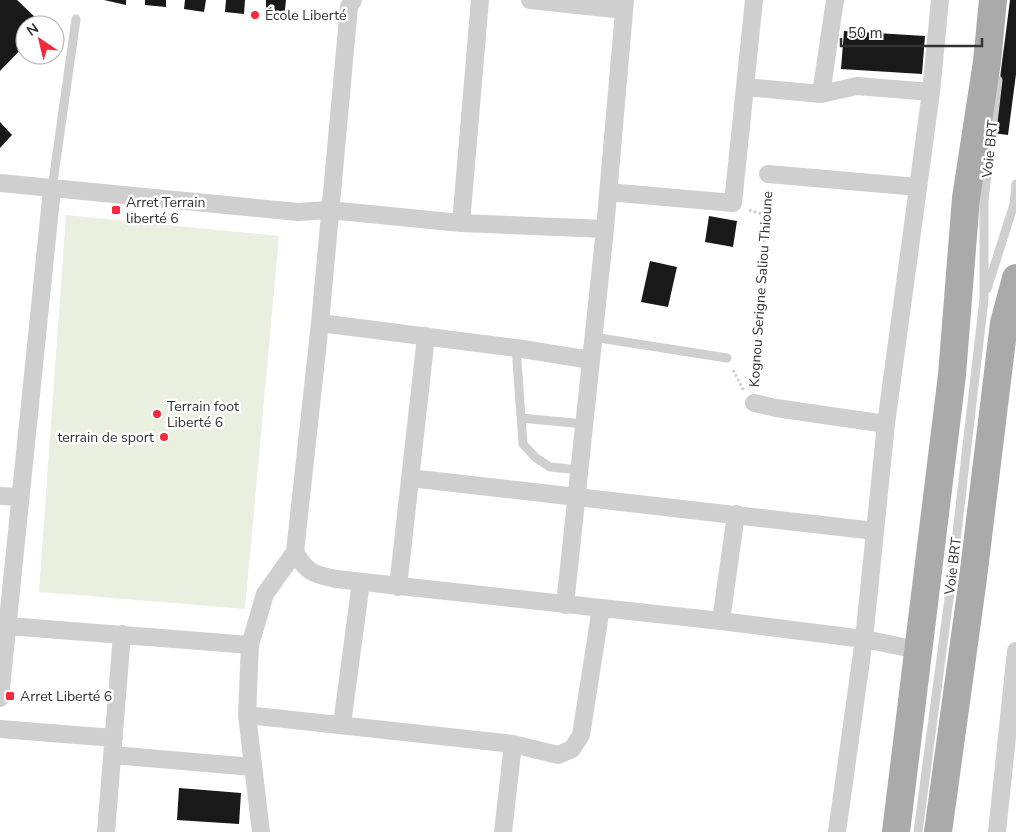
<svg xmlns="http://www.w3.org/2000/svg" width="1016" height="832" font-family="'Nunito Sans',sans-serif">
  <rect width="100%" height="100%" fill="#fff"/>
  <!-- green -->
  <path fill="#e9f0e0" d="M66 215 279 236 245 609 39 592Z"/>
  <!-- building -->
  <path fill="#191919" d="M0 0H17L36 18 30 25H25V45L0 71Z
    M104 0H126V5Z
    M145 0H166V7L145 5Z
    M185 0H206L204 12 184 9Z
    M226 0H245L244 14 225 12Z
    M266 0H286L284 19 266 15Z
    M1010 0H1016V74L1008 135 993 133Z
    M844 31 925 36 922 74 841 69Z
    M0 122 12 135 0 148Z
    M709 216 737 221 733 247 705 242Z
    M650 261 677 267 668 307 641 302Z
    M179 788 241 793 239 824 177 820Z"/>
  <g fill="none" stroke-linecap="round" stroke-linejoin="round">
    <!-- path -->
    <path stroke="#cfcfcf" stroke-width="3" stroke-dasharray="2.5 2.5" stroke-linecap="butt" d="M749 210 765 215
      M733 370 744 391
      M755 387 767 191"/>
    <!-- lane -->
    <path stroke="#cfcfcf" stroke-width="9" d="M52 189 76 19
      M987 289 1014 204 1016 184
      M593 337 727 358
      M516 348 523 444 536 458 550 467 580 470
      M521 418 584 424
      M918 832 952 576 984 299V200L998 80"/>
    <!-- street -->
    <path stroke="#cfcfcf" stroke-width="18" d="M353 0 349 7 320 323 295 552C307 573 313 574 336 579L721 621 864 639 918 650
      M530 0 624 10
      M745 87 821 94 857 86 931 92
      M821 94 835 0
      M768 174 918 187
      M0 183 298 212 329 210 461 223 605 229
      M608 192 733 203 754 0
      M461 223 480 0
      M320 323 516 348 591 360
      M754 403 776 408 886 424
      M410 478 875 531
      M0 496 20 497
      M398 587 426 336
      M565 605 605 229 625 0
      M721 621 736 514
      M8 626 250 645
      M0 698 52 189
      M247 715 513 744
      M342 724 361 582
      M0 729 114 738
      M113 755 252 767
      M106 832 122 634
      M261 832 247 715 250 645 265 594 295 552
      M503 832 513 744 558 755 572 749 581 735 601 608
      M837 832 864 639 886 424 931 92 940 0
      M997 832 1016 651"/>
    <!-- primary -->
    <path stroke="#aaa" stroke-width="28" d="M896 832 952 375 966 198 987 62 993 0
      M938 832 973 578 1004 323 1016 278"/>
  </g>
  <!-- markers -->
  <g fill="#f5293c" stroke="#fff" stroke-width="2">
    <circle cx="255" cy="15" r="5"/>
    <rect x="111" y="205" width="10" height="10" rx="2.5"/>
    <circle cx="157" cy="414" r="5"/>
    <circle cx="164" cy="437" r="5"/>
    <rect x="5" y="691" width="10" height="10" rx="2.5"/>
  </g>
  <g text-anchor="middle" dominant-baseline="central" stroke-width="5" stroke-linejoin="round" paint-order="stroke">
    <!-- poi labels -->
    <g font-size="14" fill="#323232" stroke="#fff" text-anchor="start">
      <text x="265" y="15">École Liberté</text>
      <text x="126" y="202">Arret Terrain<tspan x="126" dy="16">liberté 6</tspan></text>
      <text x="167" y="406">Terrain foot<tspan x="167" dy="16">Liberté 6</tspan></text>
      <text x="154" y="437" text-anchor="end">terrain de sport</text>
      <text x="20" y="696">Arret Liberté 6</text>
    </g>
    <!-- street labels -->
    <g font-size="14" fill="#323232" stroke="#fff">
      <text transform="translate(990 149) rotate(-84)">Voie BRT</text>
      <text transform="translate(761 289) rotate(-86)">Kognou Serigne Saliou Thioune</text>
      <text transform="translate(953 566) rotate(-83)">Voie BRT</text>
    </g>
  </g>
  <!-- north arrow -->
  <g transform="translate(40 40) rotate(325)"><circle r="24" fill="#ffffff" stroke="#adadad"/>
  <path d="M0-4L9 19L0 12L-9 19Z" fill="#f5293c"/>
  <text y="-8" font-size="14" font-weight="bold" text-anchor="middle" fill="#323232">N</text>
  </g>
  <!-- scale -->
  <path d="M841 38v8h141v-8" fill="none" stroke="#323232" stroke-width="2.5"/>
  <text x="848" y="38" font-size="15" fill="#323232" stroke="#ffffff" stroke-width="4" paint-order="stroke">50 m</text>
</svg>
